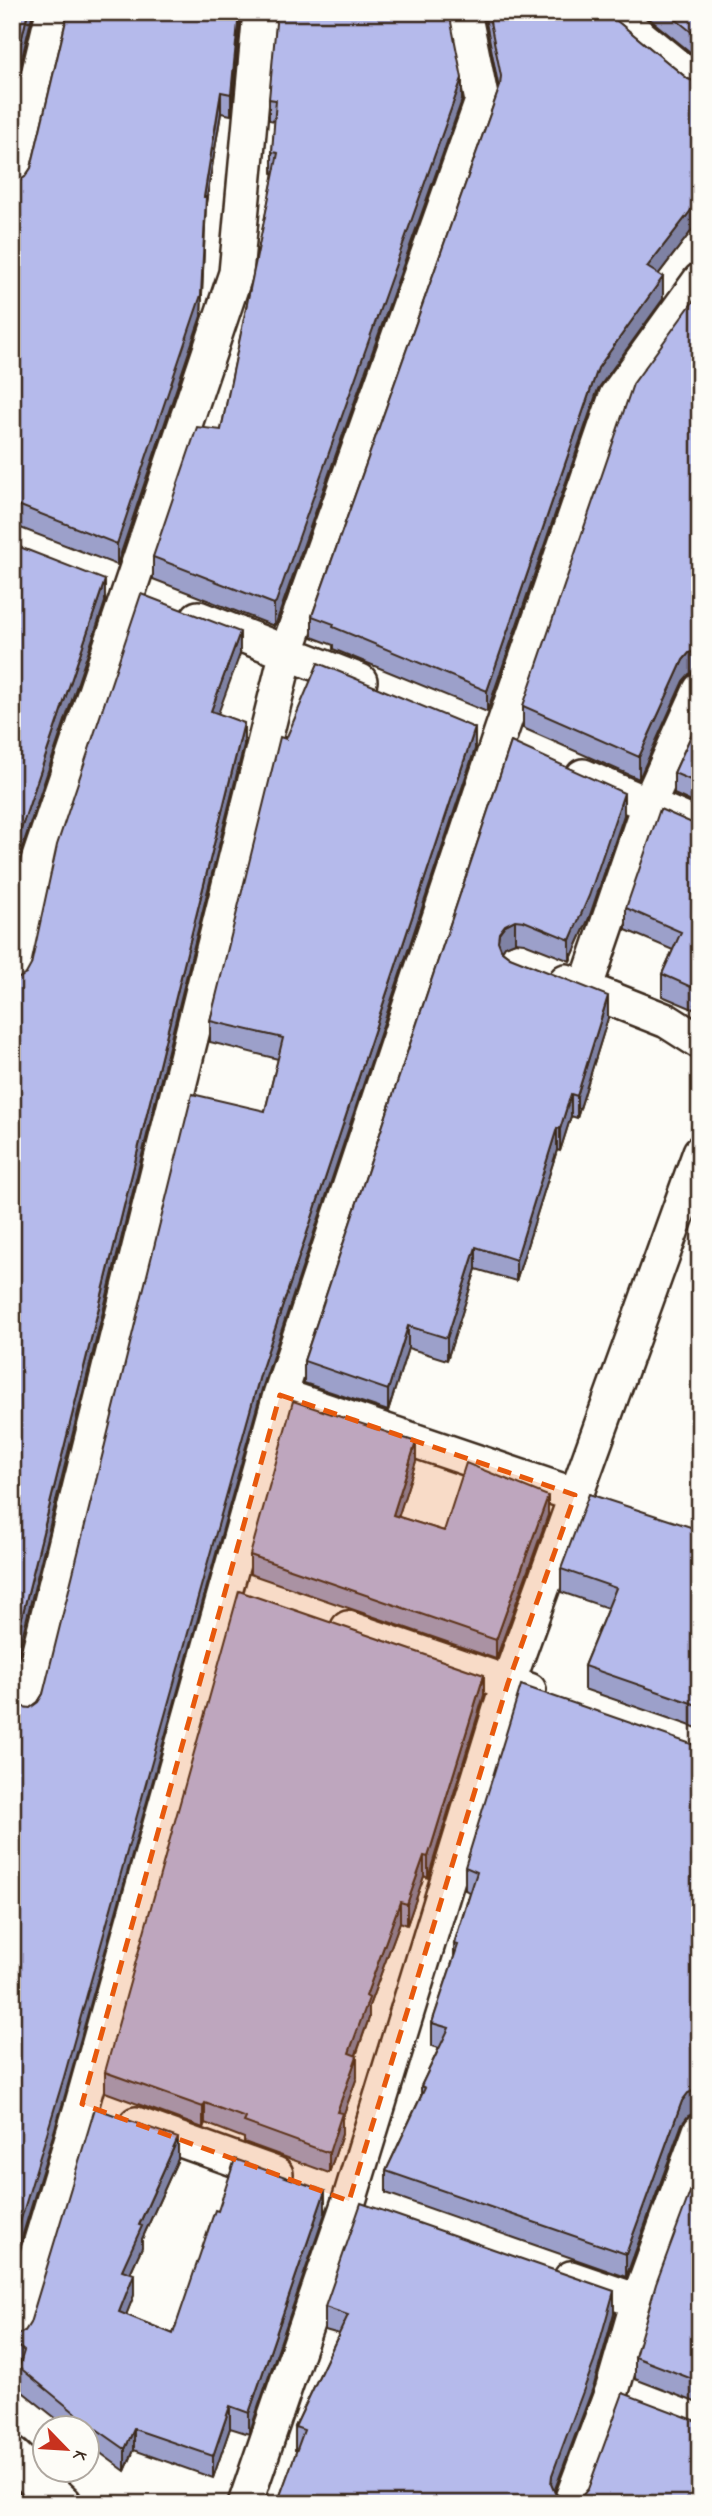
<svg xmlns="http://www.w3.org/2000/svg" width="712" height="2516" font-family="'Indie Flower',sans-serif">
  <rect width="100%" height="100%" fill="#fdfcf7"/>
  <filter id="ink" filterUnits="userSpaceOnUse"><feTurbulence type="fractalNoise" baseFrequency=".0143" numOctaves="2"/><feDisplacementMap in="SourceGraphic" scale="14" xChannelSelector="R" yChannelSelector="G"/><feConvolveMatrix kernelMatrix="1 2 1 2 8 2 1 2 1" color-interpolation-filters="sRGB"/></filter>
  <g filter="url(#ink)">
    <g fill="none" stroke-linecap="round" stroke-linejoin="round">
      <defs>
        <path id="street" d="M620 12 624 23 700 85
          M12 185 53 12
          M198 618 360 681
          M583 776 700 827
          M566 981 667 1021 700 1042
          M12 982 38 861 236 273 260 12
          M585 989 648 805 700 690
          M280 1395 575 1495
          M348 1628 529 1690
          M12 1708 24 1711 287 651 482 101 464 12
          M136 2124 276 2174
          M571 2278 638 2301
          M12 2338 82 2104 280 1395 499 738 616 396 700 280
          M245 2504 349 2201 508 1683 700 1152
          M570 2504 612 2391 638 2301 700 2131"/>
        <path id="secondary" d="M12 2457 62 2504"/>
      </defs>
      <!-- street casing -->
      <use href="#street" stroke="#3b2a1e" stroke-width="38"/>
      <!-- secondary casing -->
      <use href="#secondary" stroke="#3b2a1e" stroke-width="44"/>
      <!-- street -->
      <use href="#street" stroke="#fdfcf7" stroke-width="33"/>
      <!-- secondary -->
      <use href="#secondary" stroke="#fdfcf7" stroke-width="38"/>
    </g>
    <!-- wall -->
    <path fill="#9ca0ca" stroke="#3b2a1e" stroke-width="2" d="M68 12H241L231 115 221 113 206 203 201 316 117 565 18 527 12 526V182H18L25 177 31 168Z
      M484 12H610L612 17 688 79 696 82H700V222L699 221 658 275 663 299 598 389 487 712 333 649V645L312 637V616L499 89Z
      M641 12H700V60Z
      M269 99 462 100 276 623 274 626 153 579V557L221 430 274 174 272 173V152L275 121 269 120Z
      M700 297V671L689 674 683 681 639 779 523 728V706L697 301Z
      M700 716V806L674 794V773Z
      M286 739 475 749 262 1389 64 2099 12 2270V1706L30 1708 38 1702 43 1694 265 1111 278 1059 210 1042V1021Z
      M511 742 624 815 589 918 570 961 524 943 515 942 505 946 502 951 510 957 608 1018 577 1118 571 1116 560 1151 557 1150 516 1281 476 1269 447 1360 408 1348 388 1411 304 1383V1361Z
      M692 823 700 824V1012L662 996V974L673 950 626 930V908Z
      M416 1461 398 1517 444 1531 548 1515 496 1659 250 1574V1555Z
      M700 1530V1729L584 1689V1666L608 1608 561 1592V1569Z
      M484 1695 428 1878 424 1876 407 1925 400 1922 369 2006V2018L356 2056 357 2077 342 2119V2134L329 2173 244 2142V2138L205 2123 203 2128 105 2092V2072Z
      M694 1745H700V2112H697L688 2116 682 2124 626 2277 386 2193V2171L421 2096V2086L439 2048 432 2046V2023L454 1957V1944L470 1892 465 1890V1867Z
      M178 2159 142 2239V2247L130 2273 134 2295 126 2315 173 2334 218 2211 325 2213 249 2434 230 2428 213 2478 134 2450 125 2471 88 2444V2428H68L19 2389V2368L12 2363V2335H17L25 2331Z
      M700 2165V2404L635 2379V2357Z
      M325 2307 614 2313 594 2385 554 2491 555 2493 564 2500 700 2504H277L297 2450H295V2427L339 2334 325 2330Z"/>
    <!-- shaded-wall -->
    <path fill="#7f82a4" stroke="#3b2a1e" stroke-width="2" d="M28 12H33L12 100V79Z
      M239 12H241L231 115V94Z
      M462 78V100L276 623 274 626V604Z
      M221 92V113L206 203 201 316 117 565V544L204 197Z
      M699 200V221L647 289V267Z
      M663 277V299L598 389 487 712V691L598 368Z
      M105 580V602L19 857 12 889V868L19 835Z
      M240 632V654L211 733V711Z
      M699 649V671L689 674 683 681 639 779V757L683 660 689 653Z
      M244 723V745L12 1678V1657Z
      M475 728V749L262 1389 64 2099 12 2270V2249L262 1368Z
      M624 793V815L589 918 570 961V940Z
      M515 920V942L505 946 499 955 498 941 499 933 505 925Z
      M608 996V1018L577 1118V1096Z
      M571 1094V1116L560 1151V1129Z
      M557 1128V1150L516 1281V1260Z
      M476 1247V1269L447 1360V1338Z
      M408 1326V1348L388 1411V1390Z
      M416 1442V1461L393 1534V1515Z
      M548 1496V1515L496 1659V1640Z
      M484 1675V1695L428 1878V1857Z
      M424 1856V1876L407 1925V1904Z
      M400 1902V1922L369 2006V2018L349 2074V2053L366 1996Z
      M357 2056V2077L342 2119V2134L329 2173V2153L337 2112Z
      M697 2089V2112L688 2116 682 2124 626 2277V2254L682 2101 688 2093Z
      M205 2103V2123L203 2128V2107Z
      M178 2138V2159L142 2239V2247L122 2291V2270L139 2225Z
      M325 2191V2213L249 2434V2413Z
      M134 2274V2295L119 2333V2312Z
      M614 2291V2313L594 2385 552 2497 551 2484 552 2475Z
      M230 2406V2428L213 2478V2456Z
      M134 2429V2450L125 2471V2449Z"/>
    <!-- building -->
    <path fill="#b5baeb" stroke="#3b2a1e" stroke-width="2" d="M12 12H28L12 79Z
      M68 12H239L231 94 221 92 204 197H206L201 295 117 544 18 505H12V182H18L25 177 31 168Z
      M277 12H449L462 78 276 602 274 604 153 557 197 427 221 430 278 153 272 152 276 100 269 99Z
      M488 12H610L612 17 688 79 696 82H700V201L699 200 647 267 663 277 598 368 487 691 333 627 334 624 312 616 500 86 501 76Z
      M667 12H700V39Z
      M700 297V650L689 653 683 660 639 757 523 706 633 384 695 299 697 301Z
      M12 544 105 580 19 835 12 868Z
      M141 594 240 632 211 711 244 723 12 1657V979H17L26 974 31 965 57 845Z
      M318 663 475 728 262 1368 64 2077 12 2249V1706L30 1708 38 1702 43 1694 192 1094 265 1111 283 1038 210 1021 280 737 286 739Z
      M700 716V784L674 773Z
      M511 742 624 793 589 896 570 940 524 921 515 920 505 925 499 933 498 941 502 951 510 957 608 996 577 1096 571 1094 560 1129 557 1128 516 1260 476 1247 447 1338 408 1326 388 1390 304 1361Z
      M660 809 692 823 700 824V991L662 974 681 932 626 908Z
      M293 1401 416 1442 393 1515 444 1531 466 1463 548 1496 496 1640 250 1555Z
      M589 1494 700 1530V1706L584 1666 616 1588 561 1569Z
      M239 1591 484 1675 428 1857 424 1856 407 1904 400 1902 366 1996 369 1998 349 2053 357 2056 337 2112 342 2113 329 2153 244 2122 246 2118 205 2103 203 2107 105 2072Z
      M521 1685 694 1745H700V2090L697 2089 688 2093 682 2101 626 2254 386 2171 425 2088 421 2086 449 2028 432 2023 458 1945 454 1944 477 1872 465 1867Z
      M95 2108 178 2138 139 2225 142 2226 122 2270 134 2274 119 2312 173 2334 215 2210 218 2211 235 2159 325 2191 249 2413 230 2406 213 2456 134 2429 125 2449 85 2421 19 2367 24 2351 12 2342V2335H17L25 2331 30 2323Z
      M700 2165V2382L635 2357 656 2284Z
      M361 2203 614 2291 594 2362 552 2475 551 2484 555 2493 564 2500H574L582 2496 588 2489 623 2393 694 2420 700 2421V2504H277L304 2430 295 2427 348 2315 325 2307Z"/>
  </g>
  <!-- marked area -->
  <path fill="#e8590c" fill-opacity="0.2" stroke="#e8590c" stroke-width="5" stroke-dasharray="14 9" stroke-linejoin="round" d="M280 1395 575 1495 508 1683 349 2201 82 2104Z"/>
  <!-- margin -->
  <rect width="712" height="2516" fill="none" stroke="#fdfcf7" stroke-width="42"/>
  <rect x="21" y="21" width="670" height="2474" fill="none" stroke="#3b2a1e" stroke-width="2.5" filter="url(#ink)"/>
  <!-- north arrow -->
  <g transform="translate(66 2449) rotate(115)"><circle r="33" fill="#fdfcf7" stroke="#afa8a0" stroke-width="2"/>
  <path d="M0-5L12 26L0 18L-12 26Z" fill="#c8321e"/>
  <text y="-10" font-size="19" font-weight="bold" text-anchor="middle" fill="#3b2a1e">K</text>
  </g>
</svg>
